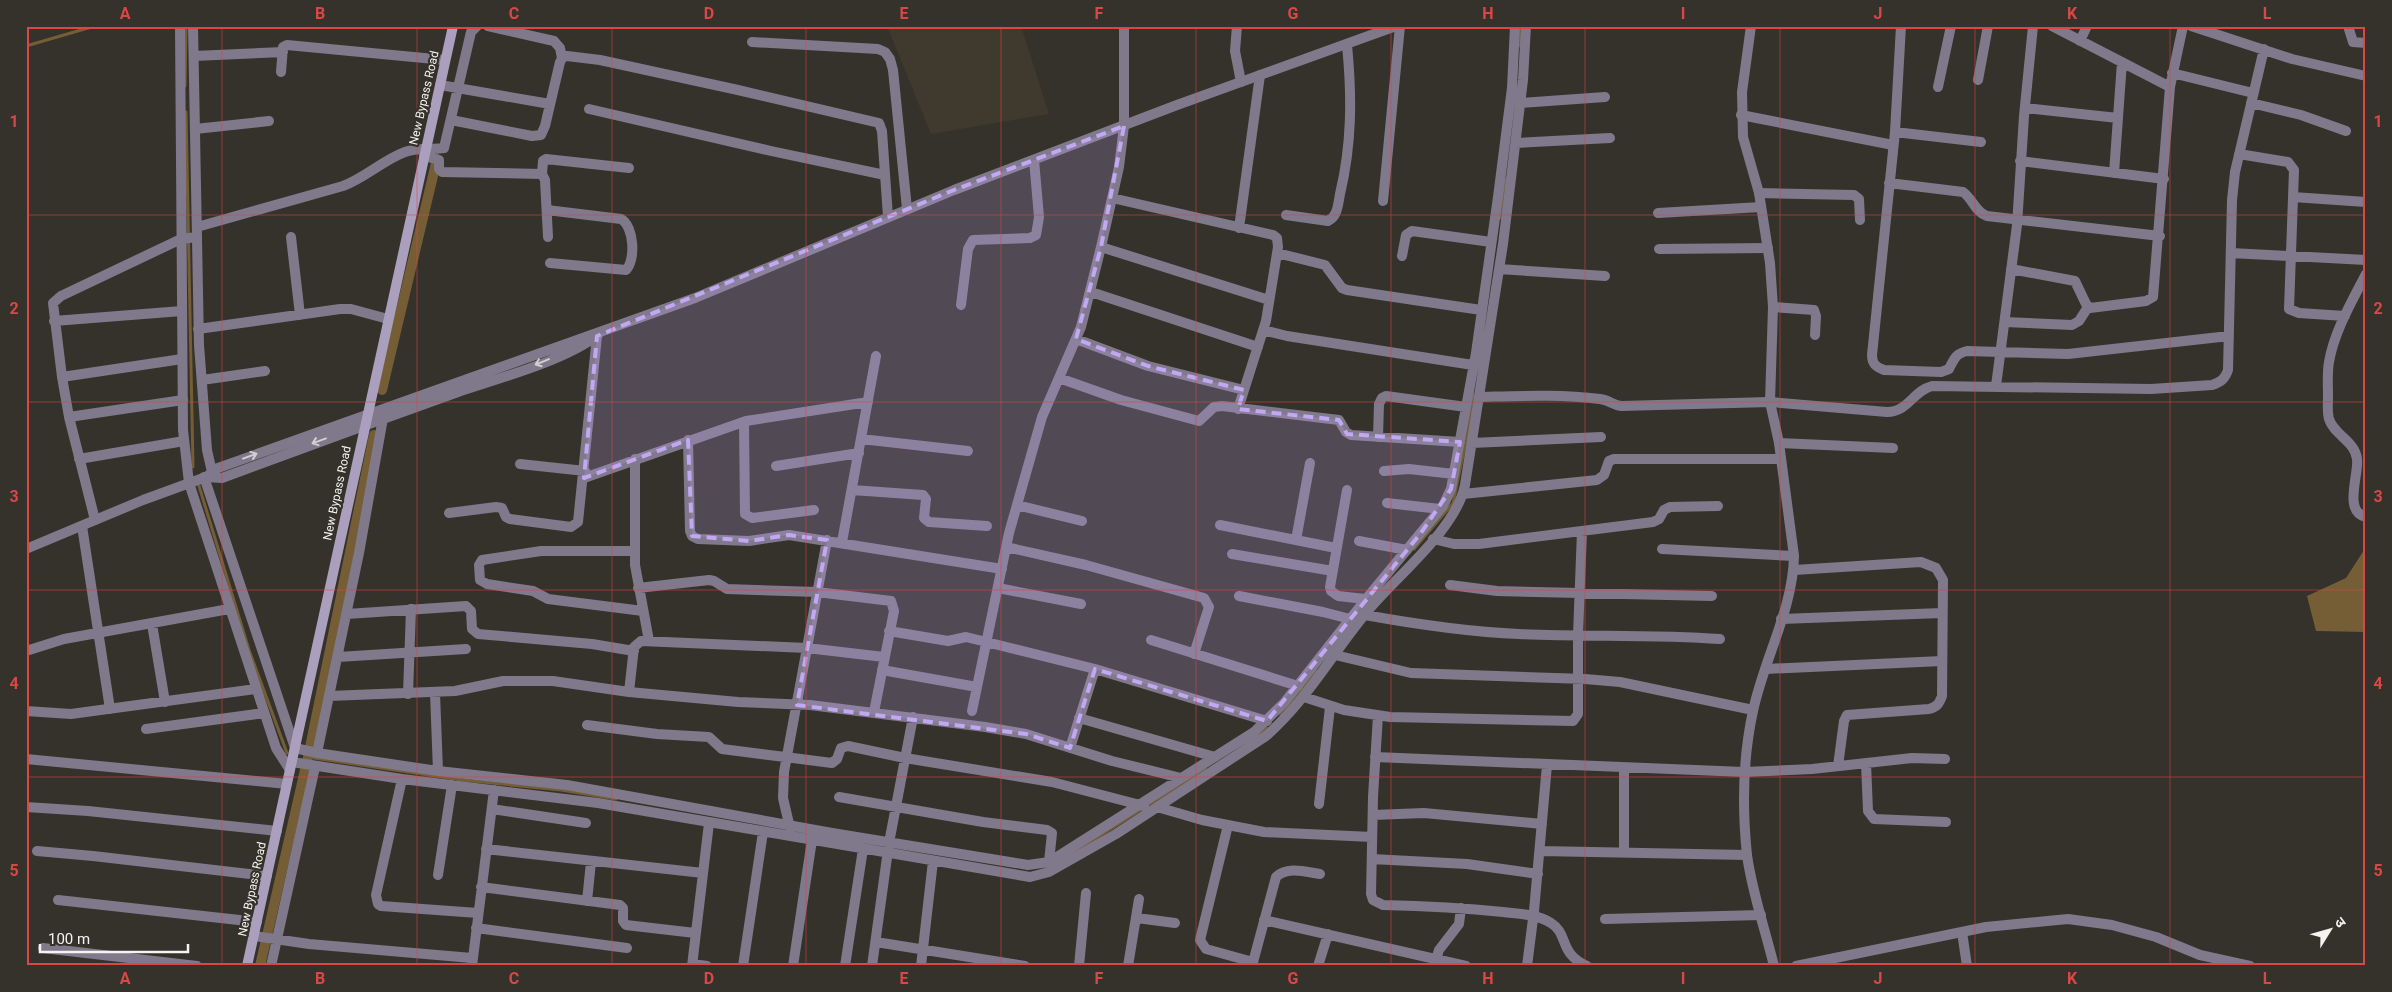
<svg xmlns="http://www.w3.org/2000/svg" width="2392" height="992" font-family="Roboto,'Noto Sans Devanagari',sans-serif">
  <rect width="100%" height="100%" fill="#35322c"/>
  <!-- built -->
  <path fill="#40392e" d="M887 26H1021L1049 114 931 134Z"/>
  <!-- water -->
  <path fill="#755e35" d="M2366 547V632L2316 631 2307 596 2346 578Z"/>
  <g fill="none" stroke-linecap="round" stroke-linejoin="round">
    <!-- stream -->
    <path stroke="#755e35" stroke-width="3" d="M26 46 95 26
      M1519 46 1521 26
      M185 86 186 26
      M186 112 193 467
      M1500 218 1505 179
      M199 486 249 650 287 753
      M1414 549 1453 503 1467 436 1473 394
      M1281 715 1316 671
      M1256 736 1267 728
      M314 758 462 780 561 790 616 799
      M1073 853 1205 769"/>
    <!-- canal -->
    <path stroke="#755e35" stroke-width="10" d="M382 390 437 159
      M260 966 308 757 374 435"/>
    <!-- minor -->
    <path stroke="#7f798b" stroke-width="10" d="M488 26 554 41 560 48 562 58
      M1237 26 1235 51 1241 82
      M1901 26 1895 132 1872 355C1872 364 1876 367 1884 370L1941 372 1949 369C1954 359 1955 354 1967 351L2068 354 2229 336
      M2052 26 2170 87
      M2191 26 2292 59 2366 76
      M2348 26 2353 42 2366 43
      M2080 41 2087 26
      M752 42 878 49 885 52 890 59 893 70 907 209
      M194 56 283 52
      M281 72 283 47 287 45 445 60
      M2172 73 2253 93
      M1978 80 1988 26
      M440 85 550 104
      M1938 87 1951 26
      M1519 103 1605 97
      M2251 103 2301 115 2346 131
      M2025 108 2118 118
      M589 109 771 151 885 175
      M1741 115 1893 145
      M451 120 532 136 541 135 545 126 560 62 563 57 567 56 600 60 738 90 879 123 882 131 888 217
      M195 129 269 121
      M1895 132 1981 142
      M1516 143 1610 138
      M2239 154 2288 162 2294 170 2289 309 2299 313 2345 316
      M424 156 439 160V169L442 172 542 174 545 180 548 237
      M2020 161 2164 179
      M2114 173 2122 62
      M542 174 543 161 546 159 629 168
      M1889 183 1963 192C1973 199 1975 212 1987 216L2160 236
      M1759 193 1854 195 1859 199 1860 220
      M2293 197 2366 202
      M1112 198 1273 235 1277 238 1278 247 1266 321 1238 409
      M1383 201 1400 26
      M547 210 621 219C634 226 636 260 626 270L550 263
      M1658 213 1761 207
      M1286 215 1328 221C1338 216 1338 204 1340 194 1352 144 1352 96 1347 45
      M197 227 343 186C365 178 383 160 405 152 419 147 431 150 444 148L471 32 477 26
      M1239 228 1260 75
      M291 237 300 315
      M1101 247 1269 300
      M1659 249 1768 248
      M1277 253 1325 265 1342 288 1347 290 1481 310
      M2231 253 2366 260
      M1402 256 1406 235 1412 231 1491 242
      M1499 269 1605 276
      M2011 269 2075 281 2086 304 2090 308 2146 301 2153 297 2170 87 2183 26
      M2366 274C2352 301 2334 332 2329 362 2327 373 2328 385 2328 396 2328 403 2327 412 2329 419 2334 435 2355 441 2357 459 2359 475 2343 512 2366 517
      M1091 292 1258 347
      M961 305 968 249 973 240 1030 238 1036 235 1039 217 1034 160
      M1773 307 1814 310 1816 316 1815 335
      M54 321 182 311
      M2005 322 2072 325 2079 321 2088 307
      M198 329 340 309H351L388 319
      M1263 330 1287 336 1473 365
      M1076 339 1148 366 1244 390
      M62 377 182 359
      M1059 378 1121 400 1199 421 1214 407 1222 406 1339 420 1346 432 1351 435 1460 442
      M202 380 265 371
      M1996 386 2017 225 2024 116 2033 26
      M1479 397C1519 396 1560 394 1600 399 1609 400 1613 405 1621 406L1770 402 1887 412C1908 412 1913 391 1932 386L2151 389 2212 385C2221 382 2225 379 2228 370L2232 200 2235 172 2264 49
      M69 417 183 400
      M744 422 745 514 752 518 814 510
      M1378 437 1379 404 1382 398 1386 396 1466 407
      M861 439 968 451
      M688 440 690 531 692 536 698 539 749 541 789 535 1002 569
      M1472 443 1601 437
      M1779 443 1893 448
      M79 459 184 441
      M635 459V565L649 641
      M520 464 585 471
      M776 466 859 453
      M1384 471 1409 469 1454 474
      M204 477 295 748 317 753 438 771 567 785 832 833 1028 865 1049 862 1254 732 1284 703 1362 604 1443 506 1451 489 1476 353 1498 197 1512 88 1515 26
      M584 478 746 421 868 402
      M189 483 276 748 290 770
      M852 490 923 495 926 499 924 518 929 522 987 526
      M1347 490 1330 587 1331 591 1338 596 1365 599
      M1463 494 1597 480 1604 475 1609 461 1614 459H1781
      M1387 503 1440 509
      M1017 505 1082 521
      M449 513 496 507 502 508 506 517 510 519 571 527 578 522 597 336
      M95 520 69 417 62 377 53 303 61 296 181 239 197 237
      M1220 525 1336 548
      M82 526 110 709
      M1433 539 1454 544H1479L1653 522 1659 519 1664 510 1670 507 1718 506
      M1296 540 1310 463
      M1359 541 1407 550
      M842 542 876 356
      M1006 547 1086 565 1204 598 1209 607 1194 654
      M1662 549 1794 556
      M635 551H541L482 560 479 565 480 580 487 584 533 591 548 599 643 611
      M1232 554 1333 571
      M1794 570 1921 562 1936 568 1943 580 1942 696C1939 704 1937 707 1929 709L1847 715 1844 721 1838 766
      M1450 585 1497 591 1712 596
      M638 588 709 580 714 581 727 589 817 592 891 601 894 611 874 712
      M998 588 1081 604
      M1239 596 1323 612 1350 619
      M347 614 466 606 471 611 472 629 478 634 592 644 634 651
      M1365 615C1415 624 1468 632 1519 634 1586 637 1653 634 1720 639
      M1781 619 1942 613
      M152 624 165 702
      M889 631 948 641 966 637 1095 669 1267 721
      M1151 640 1298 686
      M26 651 64 639 229 609
      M1335 655 1411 673 1585 679 1620 682 1753 710
      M338 657 466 649
      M1766 669 1942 661
      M882 670 977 687
      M629 692 634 647 641 641 807 648 884 657
      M435 693 438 771
      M408 694 411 609
      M329 696 455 691 503 681H553L629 692 738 702 810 705 985 727 1026 734 1112 761 1181 778
      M1304 697 1344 710 1390 717 1573 721 1578 714V635L1582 531
      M26 711 71 714 256 689
      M972 711 1009 533 1042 417 1081 327 1101 247 1119 167 1124 126V26
      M1378 715 1373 797 1371 894 1373 900 1383 905C1423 906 1463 908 1503 912 1519 914 1537 914 1551 923 1569 934 1558 953 1587 966
      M1079 718 1215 757
      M587 725 657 734 709 737 722 749 832 763 837 759 841 748 848 746 905 758 1052 782 1144 806
      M146 729 264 713
      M1070 748 1095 669
      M317 753 359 553 383 418
      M1375 757 1744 772 1812 769 1912 758 1945 759
      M26 759 287 784
      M292 762 402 779 598 803 1030 877 1049 872 1116 834 1266 736C1307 700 1332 654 1366 613 1395 577 1456 530 1465 485L1503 244 1523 80 1526 26
      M1866 763 1868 811 1874 819 1946 822
      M1624 768V853
      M402 779 376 895 378 904 381 906 478 913
      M839 797 983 822 1047 830 1052 833 1049 862
      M1319 804 1330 707
      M26 807 88 811 277 831
      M1157 807 1202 820 1264 832 1372 837
      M492 809 586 823
      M1373 815 1424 813 1542 824
      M1228 825 1200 940 1206 949 1253 962
      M790 828 783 798 784 772 827 540
      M486 849 703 873
      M37 851 93 856 267 876
      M1540 851 1747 855
      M1372 859 1467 864 1538 874
      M438 875 452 785
      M481 887 620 905 623 908V921L626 925 695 933
      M58 900 257 922
      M587 901 591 862
      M1137 918 1175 923
      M1605 919 1761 915
      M1264 920 1466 966
      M476 928 627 948
      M1962 932 1967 966
      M254 936 309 944 472 958
      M876 942 1025 966
      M43 948 197 966
      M693 964 707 966
      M271 966 315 767
      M472 966 494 790
      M692 966 709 823
      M743 966 763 832
      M793 966 812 840
      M845 966 863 849
      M872 966 889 843 913 717
      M921 966 933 861
      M1079 966 1086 893
      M1128 966 1139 899
      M1252 966 1276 877C1287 866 1306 872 1320 874
      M1318 966 1328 934
      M1434 966 1439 950 1459 924 1461 908
      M1527 966 1534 911 1547 765
      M1796 966 1986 927 2068 919 2112 925 2156 937 2200 955 2250 966"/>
    <!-- tertiary -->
    <path stroke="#7f798b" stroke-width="10" d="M180 26 183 430 189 483
      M193 26 199 345 207 450 212 472
      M1751 26 1742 92 1743 137 1759 193 1770 263 1773 307 1770 402 1779 443 1794 556C1793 609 1764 659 1753 711 1743 757 1742 807 1747 855 1752 892 1765 929 1774 966
      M206 477 222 478C301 449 379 420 458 392 499 378 564 361 598 335
      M26 549 143 500 206 477 218 468 695 298 954 190 1177 105 1396 26"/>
    <!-- secondary -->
    <path stroke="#aaa0be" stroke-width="10" d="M247 966 453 26"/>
  </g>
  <!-- one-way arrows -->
  <defs><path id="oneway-shaft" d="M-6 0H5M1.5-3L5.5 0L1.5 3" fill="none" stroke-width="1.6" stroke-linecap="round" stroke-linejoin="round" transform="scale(1.25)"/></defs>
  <g stroke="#d2ced1">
    <use href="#oneway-shaft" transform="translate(542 362) rotate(158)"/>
    <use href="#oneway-shaft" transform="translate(319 441) rotate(160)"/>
    <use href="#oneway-shaft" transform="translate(250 456) rotate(-20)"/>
  </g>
  <!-- marked area -->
  <path fill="#c2a7f2" fill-opacity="0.2" stroke="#c2a7f2" stroke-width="4" stroke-dasharray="10 6" stroke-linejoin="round" d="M1124 126 1101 247 1076 339 1148 366 1244 390 1238 409 1339 420 1347 434 1460 442 1451 489 1421 533 1267 721 1095 669 1070 748 1026 734 797 705 827 540 789 535 749 541 692 536 688 440 584 478 597 336 954 190Z"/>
  <!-- grid -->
  <path fill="none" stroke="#db4646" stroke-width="1" stroke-opacity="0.55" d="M222 26V966M417 26V966M612 26V966M806 26V966M1001 26V966M1196 26V966M1391 26V966M1585 26V966M1780 26V966M1975 26V966M2170 26V966M26 215H2366M26 402H2366M26 590H2366M26 777H2366"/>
  <g text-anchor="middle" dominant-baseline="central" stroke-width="4.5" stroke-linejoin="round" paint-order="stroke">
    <!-- street labels -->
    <g font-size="12" fill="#f5f3ef" stroke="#35322c">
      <text transform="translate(424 98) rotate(-77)">New Bypass Road</text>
      <text transform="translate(337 493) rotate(-78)">New Bypass Road</text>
      <text transform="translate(252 889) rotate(-78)">New Bypass Road</text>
    </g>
  </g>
  <!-- border -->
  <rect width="2392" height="992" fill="none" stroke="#35322c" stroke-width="55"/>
  <!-- north arrow -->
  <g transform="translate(2330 930) rotate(53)" stroke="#35322c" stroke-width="4" paint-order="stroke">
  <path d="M0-4L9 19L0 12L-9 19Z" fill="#f5f3ef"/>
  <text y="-8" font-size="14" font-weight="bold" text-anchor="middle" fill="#f5f3ef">उ</text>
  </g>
  <!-- scale -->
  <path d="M40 944v8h148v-8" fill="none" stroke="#f5f3ef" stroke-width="2.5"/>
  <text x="48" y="944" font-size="15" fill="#f5f3ef" stroke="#35322c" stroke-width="4" paint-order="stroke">100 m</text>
  <rect x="28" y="28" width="2336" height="936" fill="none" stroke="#db4646" stroke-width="2"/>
  <g font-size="16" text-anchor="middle" font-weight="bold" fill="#db4646">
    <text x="125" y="19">A</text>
    <text x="320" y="19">B</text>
    <text x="514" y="19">C</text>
    <text x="709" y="19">D</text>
    <text x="904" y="19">E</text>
    <text x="1099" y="19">F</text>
    <text x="1293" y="19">G</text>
    <text x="1488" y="19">H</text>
    <text x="1683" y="19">I</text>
    <text x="1878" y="19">J</text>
    <text x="2072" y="19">K</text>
    <text x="2267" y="19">L</text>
    <text x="14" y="127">1</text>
    <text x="2378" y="127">1</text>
    <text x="14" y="314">2</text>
    <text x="2378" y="314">2</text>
    <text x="14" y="502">3</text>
    <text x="2378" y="502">3</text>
    <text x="14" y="689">4</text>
    <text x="2378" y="689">4</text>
    <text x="14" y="876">5</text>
    <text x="2378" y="876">5</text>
    <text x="125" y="984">A</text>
    <text x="320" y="984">B</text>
    <text x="514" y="984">C</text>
    <text x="709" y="984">D</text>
    <text x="904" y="984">E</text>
    <text x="1099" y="984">F</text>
    <text x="1293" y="984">G</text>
    <text x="1488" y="984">H</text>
    <text x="1683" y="984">I</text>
    <text x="1878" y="984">J</text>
    <text x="2072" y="984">K</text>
    <text x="2267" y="984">L</text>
  </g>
</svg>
